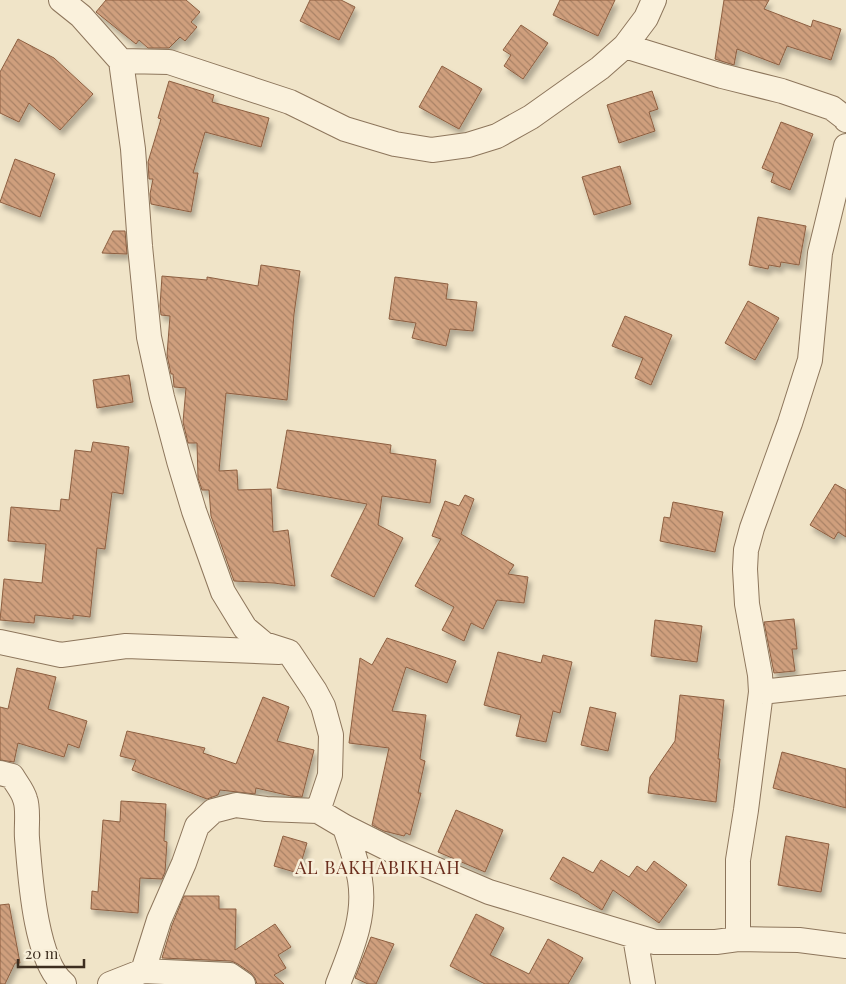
<svg xmlns="http://www.w3.org/2000/svg" width="846" height="984" font-family="'Playfair Display',serif">
  <defs>
    <pattern id="building-back-hatch" width="6" height="6" patternUnits="userSpaceOnUse" patternTransform="scale(1.25)"><rect width="6" height="6" fill="#cf9f7d"/><path d="M-1 5l2 2M0 0l6 6M5-1l2 2" fill="none" stroke="#a98266"/></pattern>
    <filter id="shadow"><feDropShadow dx="3" dy="5.5" stdDeviation="2.5" flood-color="#0004"/></filter>
  </defs>
  <rect width="100%" height="100%" fill="#f0e4c8"/>
  <!-- building -->
  <path fill="url(#building-back-hatch)" stroke="#8d5f41" filter="url(#shadow)" d="M106 0H186L200 12 191 22 197 27 185 41 180 37 169 48H148L139 40 136 44 96 12Z
    M310 0H341L355 7 339 40 300 21Z
    M560 0H615L598 36 553 15Z
    M724 0H769L764 9 811 27 813 20 841 29 831 60 787 46 779 65 737 49 734 65 715 59Z
    M521 25 548 43 523 79 504 66 511 55 503 50Z
    M18 39 54 58 93 94 60 130 29 103 19 122 0 113V72Z
    M442 66 482 89 459 129 419 107Z
    M169 81 214 95 212 102 269 118 261 147 205 132 193 173H198L191 212 151 204 150 194 153 179H149L148 162 161 119 158 118Z
    M652 91 658 109 649 112 655 131 619 143 607 105Z
    M781 122 813 134 790 190 771 182 774 173 762 168Z
    M15 159 55 174 40 217 0 202Z
    M620 166 631 204 594 215 582 177Z
    M758 217 806 226 799 265 781 262 780 267 769 265 768 269 749 265Z
    M113 231H125L127 254 102 253Z
    M261 265 300 271 294 314 287 400 226 393 219 471 237 470 238 490 271 489 273 532 288 530 295 586 274 583 234 581 211 516 209 490H202L198 478 197 443H188L183 422 186 388 174 387 173 374H171L167 355 170 316 161 315 160 306 162 276 207 280V277L258 286Z
    M395 277 448 284 446 299 477 302 473 331 450 329 446 346 412 338 416 323 389 319Z
    M748 301 779 318 755 360 725 343Z
    M625 316 672 335 651 385 635 378 643 358 612 346Z
    M129 375 133 402 97 408 93 380Z
    M287 430 391 445 390 453 436 460 430 503 382 496 378 525 403 538 374 597 331 576 367 504 277 488Z
    M93 442 129 447 123 494 112 492 105 549 97 548 90 617 73 615V619L35 615 34 623 0 620 4 579 42 583 46 544 8 541 11 507 60 511 61 499 69 500 75 450 91 452Z
    M835 484 846 490V537L838 532 834 539 810 525Z
    M465 495 474 499 461 534 514 565 508 574 528 577 524 603 497 600 483 629 471 623 464 641 442 630 454 607 415 586 441 539 432 536 445 501 459 506Z
    M673 502 723 512 715 552 660 541 664 517 670 518Z
    M794 619 797 649H792L795 671 774 673 764 622Z
    M655 620 702 626 697 662 651 656Z
    M387 638 456 661 447 683 406 667 392 711 426 715 420 759 425 761 418 793H421L410 835 406 833 404 836 384 831 372 825 389 748 349 743 360 658 372 665Z
    M498 652 541 663 543 655 572 662 560 713 553 711 546 742 516 736 521 715 484 705Z
    M17 668 56 677 48 709 87 721 79 748 68 744 64 757 18 743 14 762 0 760V707L8 709Z
    M680 695 724 700 718 759H720L716 802 648 793 650 777 675 741Z
    M263 697 289 707 277 741 314 750 302 797 291 796 256 788 255 794 220 790 218 795 207 799 132 770 136 760 120 756 127 731 205 748 203 753 236 764Z
    M590 707 616 713 608 751 581 745Z
    M782 752 846 769V808L773 788Z
    M121 801 166 804 164 841 167 842 165 872 162 879 140 878 138 913 91 909 92 891 98 892 103 820 120 822Z
    M456 810 503 830 485 872 438 852Z
    M283 836 307 843 298 873 274 866Z
    M786 836 829 844 821 892 778 885Z
    M563 857 593 873 601 860 629 877 637 866 646 872 654 861 687 885 659 923 613 890 602 910 580 896V895L550 879Z
    M184 896H219V909H236L235 950 275 924 291 947 278 955 286 968 274 975 284 984H257L255 978 251 973 238 964 231 961 162 958 172 925Z
    M9 904 20 963H15L5 984H0V905Z
    M476 914 504 928 490 955 529 974 548 939 583 958 568 984H485L450 966Z
    M371 937 394 944 376 984H368L355 978Z"/>
  <g fill="none" stroke-linecap="round" stroke-linejoin="round">
    <defs>
      <path id="street" d="M61 0 81 16 121 61 133 149 140 246 149 337 162 397 179 461 194 511 223 592 245 628 264 644 289 652 315 691 323 706 331 735 330 775 318 811
        M625 46 722 76 782 91 832 108 845 118 846 120
        M121 61 169 62 290 102 345 129 395 144 432 150 468 145 497 136 531 117 600 68 625 46 646 18 654 0
        M0 642 61 655 126 646 279 652
        M761 692 846 683
        M0 773 12 776C16 783 23 791 25 799 29 809 26 827 27 838 30 874 35 961 64 984
        M635 937 643 984
        M738 939V860L746 810 761 692 760 675 747 604 745 569 746 550 752 528 790 423 810 360 820 253 846 146
        M143 971 159 920 184 863 197 826 213 811 236 805 266 809 318 811 345 827 395 852 489 892 655 942H716L738 939 799 940 846 946
        M110 984 143 971 230 975 243 984
        M338 984C351 950 366 917 360 880 357 862 350 844 345 827"/>
    </defs>
    <!-- street casing -->
    <use href="#street" stroke="#8d765c" stroke-width="26"/>
    <!-- street -->
    <use href="#street" stroke="#faf1dc" stroke-width="24"/>
  </g>
  <g text-anchor="middle" dominant-baseline="central" stroke-width="5" stroke-linejoin="round" paint-order="stroke">
    <!-- quarter labels -->
    <g font-size="18" letter-spacing="1" fill="#6b2e1e" stroke="#f7eed8">
      <text x="378" y="867">AL BAKHABIKHAH</text>
    </g>
  </g>
  <!-- scale -->
  <path d="M18 959v8h66v-8" fill="none" stroke="#3d2e20" stroke-width="2.5"/>
  <text x="25" y="959" font-size="15" fill="#3d2e20" stroke="#f7eed8" stroke-width="4" paint-order="stroke">20 m</text>
</svg>
